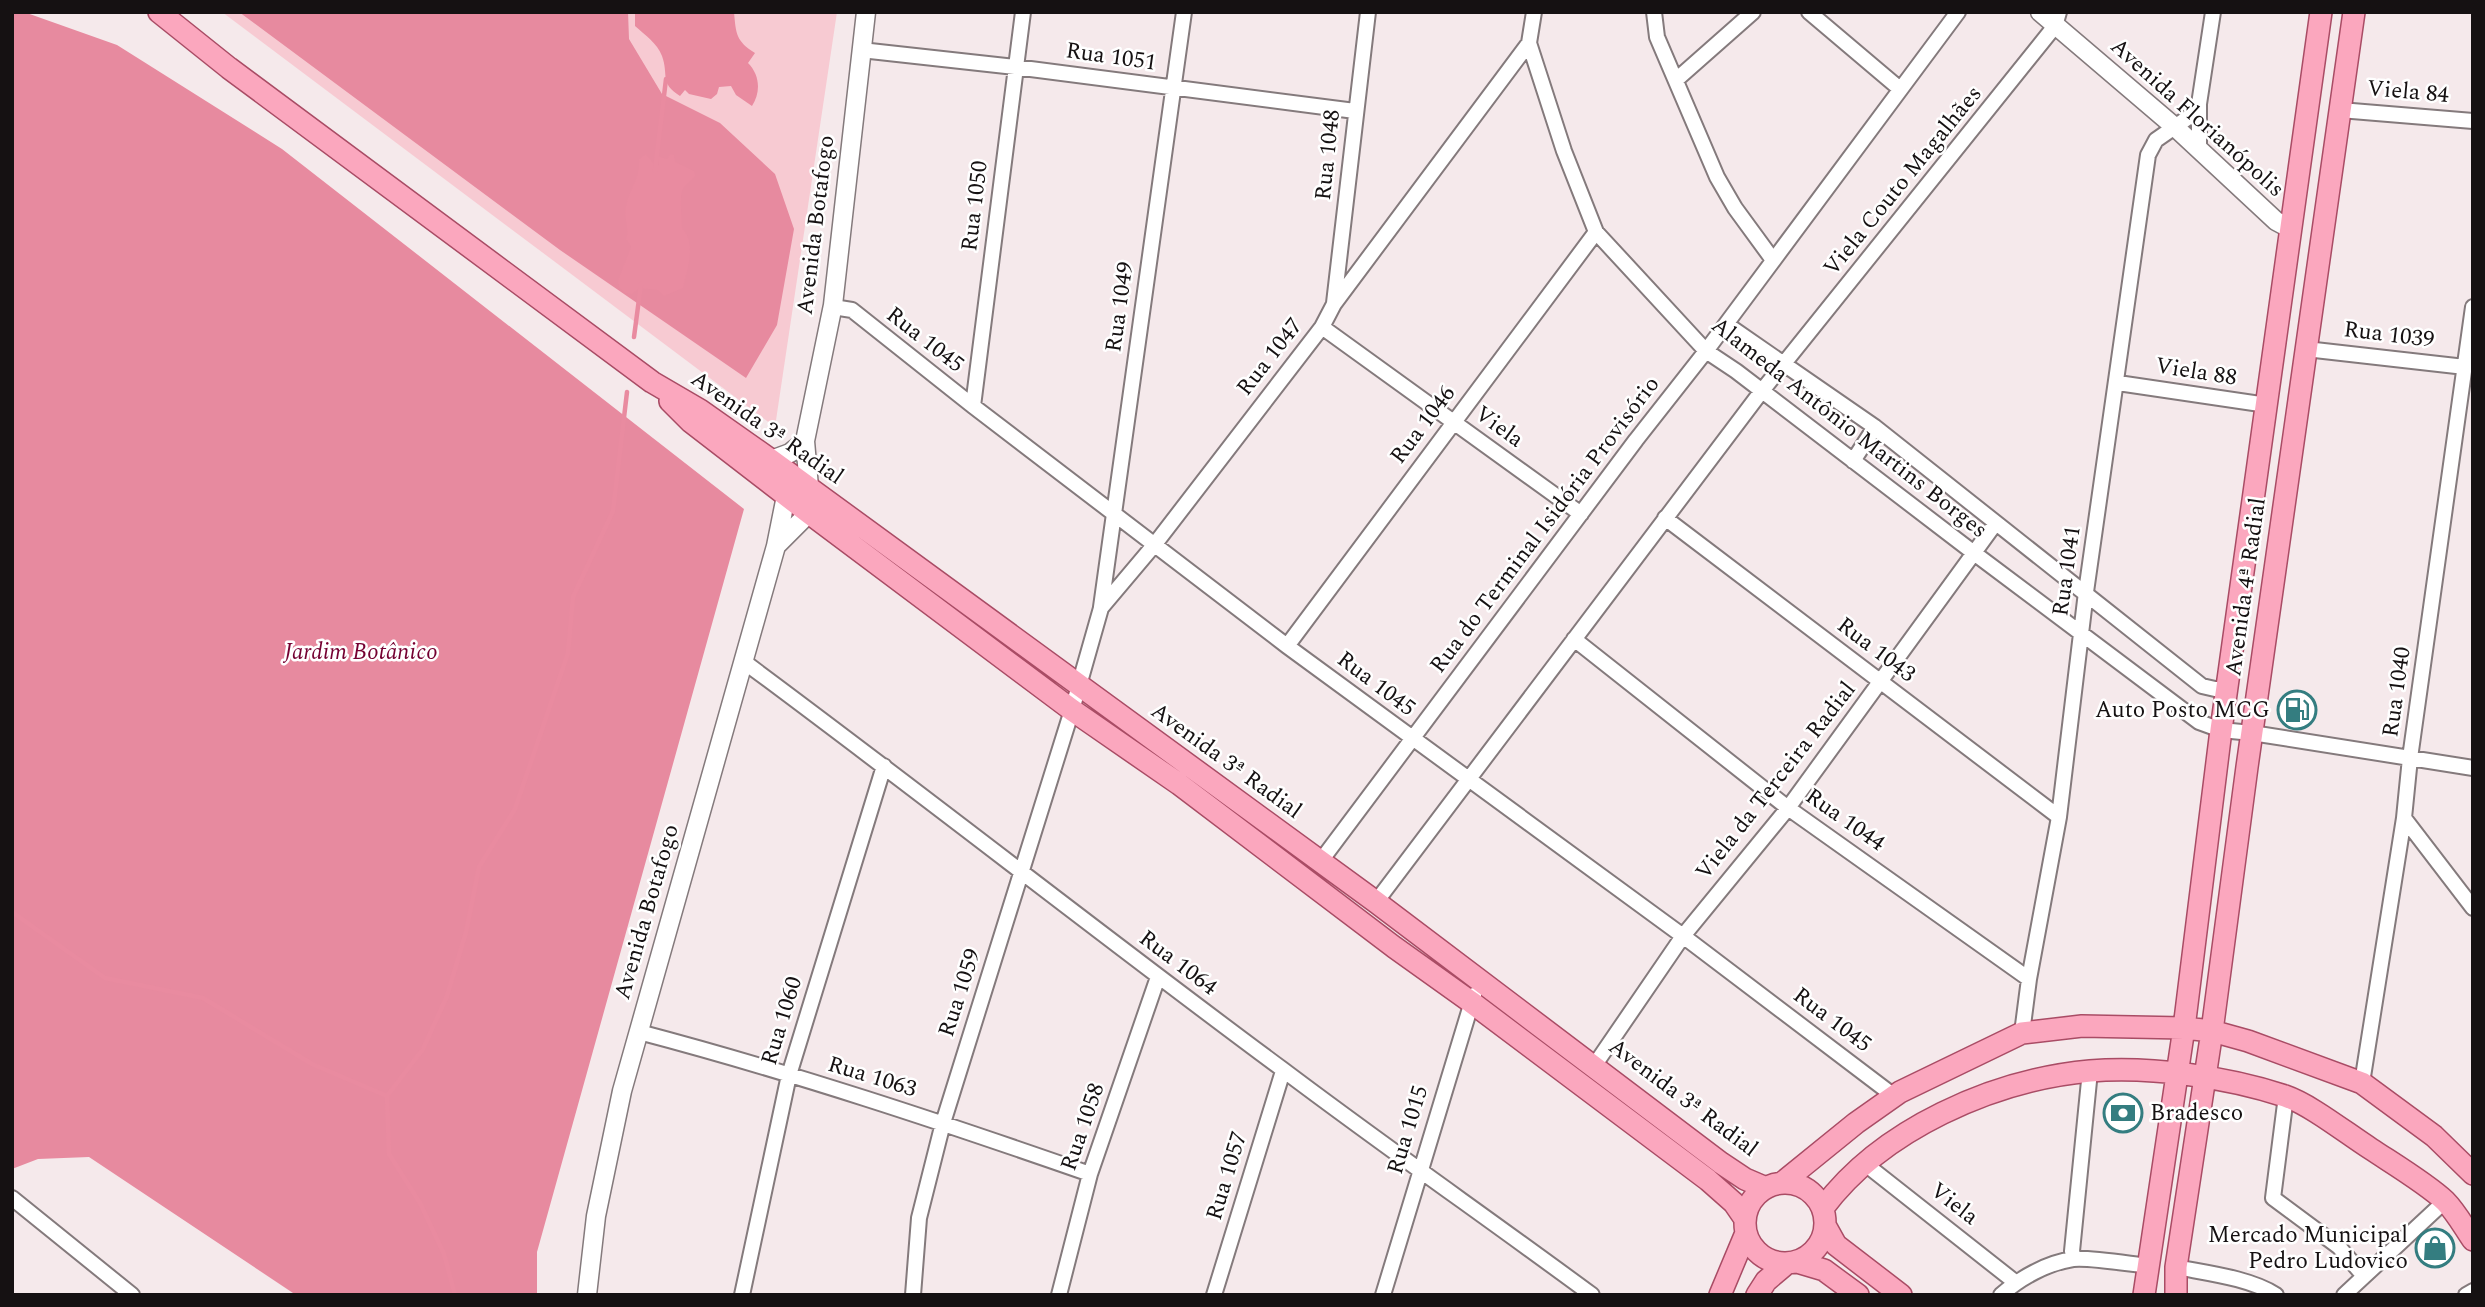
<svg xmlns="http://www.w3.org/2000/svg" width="2485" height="1307" font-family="Spectral,serif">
  <rect width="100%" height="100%" fill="#f5e9eb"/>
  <!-- green -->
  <path fill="#f7cad2" d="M222 12H837L775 427Z"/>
  <!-- forest -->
  <path fill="#e78a9f" d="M12 12H24L117 45 282 149 744 509 537 1252V1295H296L89 1157 38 1159 12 1169Z
    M239 12H628L629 39 662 94 720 123 775 174 794 229 777 325 746 378 560 250Z"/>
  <!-- water -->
  <path fill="#e98ba0" d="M635 12H734C736 34 736 41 755 53L748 63C760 75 761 92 752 106L736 95 731 86 719 87 717 94 711 99 689 94 685 90 680 96C659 83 669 75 662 56 657 43 645 35 635 26Z
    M646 154 656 166 659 165 657 156 667 159 670 154 674 155 675 162 694 171 695 176C692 180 685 185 683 189 679 195 682 220 682 228 697 244 687 270 683 288L664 296 657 290 640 288 632 294 625 293 619 287 618 280 631 247 626 239C630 227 623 218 626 206 629 189 641 177 639 159Z"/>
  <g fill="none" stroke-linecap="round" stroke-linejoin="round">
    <!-- stream -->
    <path stroke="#e98ba0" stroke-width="4.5" d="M655 171 666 79
      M634 337 641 284
      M12 912 105 978 203 998 312 1064 387 1096
      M455 1295 444 1254 420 1203 389 1154 387 1096 423 1049 447 996 466 932 479 867 515 809 568 653 573 597 613 511 627 392"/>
    <defs>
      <path id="minor" d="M1534 12 1529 43 1564 151 1596 232 1706 351 1736 371 1974 553 2199 722 2221 730 2252 733 2473 768
        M1654 12 1657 37 1717 177 1735 208 1773 260
        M1809 12 1900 89
        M861 50 1015 67 1355 111
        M1676 80 1753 12
        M2199 105V150
        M2340 110 2473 121
        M1334 303 1368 12
        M833 307 852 310 973 406 1287 646 1683 936 1894 1096
        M1726 324 1875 427 2202 686 2215 689H2227
        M1322 327 1581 514
        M2306 349 2465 367
        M2118 383 2267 405
        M973 406 1023 12
        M1853 461 1875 427
        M1665 518 2059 817
        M1101 607 1184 12
        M1574 639 1788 808 2029 979
        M1287 646 1596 232
        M743 661C924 795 1101 935 1282 1069 1384 1146 1489 1219 1592 1295
        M2404 818 2473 908
        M1320 862 1636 440 1706 351 1958 12
        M1376 902 1761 392 2055 26 2059 12
        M639 1032C791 1072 941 1122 1090 1174
        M2022 1033 2029 979 2059 817 2086 592 2148 155 2156 140 2189 117 2199 104 2213 12
        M1594 1066 1683 936 1788 808 1995 524
        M2362 1083 2404 818 2410 758 2473 307
        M2286 1096 2273 1198 2339 1247 2363 1275
        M1864 1163 2015 1282
        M12 1198 132 1295
        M2074 1259 2072 1251 2090 1071
        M2176 1267C2206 1273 2250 1278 2276 1295
        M742 1295 789 1075 884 766
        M913 1295 919 1218 943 1123 1072 710 1101 608 1155 544 1322 327 1334 304 1529 43
        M1059 1295 1090 1174 1158 977
        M1214 1295 1283 1071
        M1383 1295 1474 995
        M2001 1295C2020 1278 2047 1263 2073 1259 2089 1257 2130 1264 2149 1266
        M2344 1295 2445 1201
        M2466 1295 2473 1291"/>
      <path id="tertiary" d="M2040 12 2176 128 2276 221 2291 229
        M771 460 790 453 805 441
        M809 487 805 441 833 305 866 12
        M776 546 809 513
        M587 1295 596 1216 622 1091 776 546 786 496"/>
      <path id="primary" d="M159 12 229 68 652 382 700 410 771 460 1376 902 1721 1163 1745 1179 1766 1188
        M670 401 691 422 809 513 1072 710 1179 784 1394 947 1471 1002 1708 1180 1734 1203 1745 1219
        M1745 1223a40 40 0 1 1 80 0a40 40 0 1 1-80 0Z
        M1782 1183 1856 1123 1900 1092 2022 1033 2082 1026 2184 1028 2212 1031 2248 1041 2362 1083 2434 1136 2473 1174
        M1823 1208C1882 1129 1993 1080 2090 1071 2151 1066 2227 1077 2285 1096 2311 1105 2346 1133 2371 1149 2392 1163 2427 1184 2445 1201 2456 1212 2464 1227 2473 1240
        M1826 1227 1836 1245 1901 1295
        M1797 1262 1824 1270 1858 1295
        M1720 1295 1746 1233
        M1757 1295 1766 1281 1786 1264
        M2144 1295 2184 1028 2221 730 2321 12
        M2176 1295V1267L2212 1031 2247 767 2354 12"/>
    </defs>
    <!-- minor casing -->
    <use href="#minor" stroke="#847a7c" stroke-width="18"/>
    <!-- tertiary casing -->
    <use href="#tertiary" stroke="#847a7c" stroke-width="21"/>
    <!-- primary casing -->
    <use href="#primary" stroke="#a94c65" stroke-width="24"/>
    <!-- minor -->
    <use href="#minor" stroke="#fff" stroke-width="14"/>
    <!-- tertiary -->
    <use href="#tertiary" stroke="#fff" stroke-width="18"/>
    <!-- primary -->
    <use href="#primary" stroke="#fba7be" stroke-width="21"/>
  </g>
  <!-- icons -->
  <defs>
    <symbol id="fuel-ring" viewBox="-11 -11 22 22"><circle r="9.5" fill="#fff" stroke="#347d80" stroke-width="1.5"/><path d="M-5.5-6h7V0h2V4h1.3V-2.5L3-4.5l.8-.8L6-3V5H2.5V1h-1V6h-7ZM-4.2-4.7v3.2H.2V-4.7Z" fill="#347d80"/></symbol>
    <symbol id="bank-ring" viewBox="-11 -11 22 22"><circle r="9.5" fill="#fff" stroke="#347d80" stroke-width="1.5"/><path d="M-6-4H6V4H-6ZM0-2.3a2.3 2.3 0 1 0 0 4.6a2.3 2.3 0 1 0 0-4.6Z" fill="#347d80"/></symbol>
    <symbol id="shop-ring" viewBox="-11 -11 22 22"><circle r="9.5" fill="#fff" stroke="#347d80" stroke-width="1.5"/><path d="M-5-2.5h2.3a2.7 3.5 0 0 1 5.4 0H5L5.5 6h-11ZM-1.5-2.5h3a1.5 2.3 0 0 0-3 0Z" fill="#347d80"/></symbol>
  </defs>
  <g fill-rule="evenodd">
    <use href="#fuel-ring" x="2275" y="688" width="44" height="44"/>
    <use href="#bank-ring" x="2101" y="1091" width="44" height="44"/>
    <use href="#shop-ring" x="2413" y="1226" width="44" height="44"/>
  </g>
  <g text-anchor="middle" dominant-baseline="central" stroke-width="5" stroke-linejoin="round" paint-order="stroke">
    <!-- street labels -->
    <g font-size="23" fill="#151112" stroke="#fff">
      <text transform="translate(1111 57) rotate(8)">Rua 1051</text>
      <text transform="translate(2408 92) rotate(5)">Viela 84</text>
      <text transform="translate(2197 118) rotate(42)">Avenida Florianópolis</text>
      <text transform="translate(1328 155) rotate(-84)">Rua 1048</text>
      <text transform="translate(1903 181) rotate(-51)">Viela Couto Magalhães</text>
      <text transform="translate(975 206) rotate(-83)">Rua 1050</text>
      <text transform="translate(816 225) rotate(-83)">Avenida Botafogo</text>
      <text transform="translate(1120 307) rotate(-82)">Rua 1049</text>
      <text transform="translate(2389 335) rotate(7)">Rua 1039</text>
      <text transform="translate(925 340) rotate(38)">Rua 1045</text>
      <text transform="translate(1270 357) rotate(-52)">Rua 1047</text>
      <text transform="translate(2196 372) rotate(9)">Viela 88</text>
      <text transform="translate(1423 425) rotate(-53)">Rua 1046</text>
      <text transform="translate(1499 427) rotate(36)">Viela</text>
      <text transform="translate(767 428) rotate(35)">Avenida 3ª Radial</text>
      <text transform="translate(1849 428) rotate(38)">Alameda Antônio Martins Borges</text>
      <text transform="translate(1545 525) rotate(-53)">Rua do Terminal Isidória Provisório</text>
      <text transform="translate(2067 571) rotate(-82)">Rua 1041</text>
      <text transform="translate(2246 587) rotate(-82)">Avenida 4ª Radial</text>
      <text transform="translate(1876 650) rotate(37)">Rua 1043</text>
      <text transform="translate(1376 684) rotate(37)">Rua 1045</text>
      <text transform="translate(2397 692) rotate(-82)">Rua 1040</text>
      <text transform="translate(1226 761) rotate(36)">Avenida 3ª Radial</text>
      <text transform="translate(1776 781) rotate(-52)">Viela da Terceira Radial</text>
      <text transform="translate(1845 820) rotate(35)">Rua 1044</text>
      <text transform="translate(647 912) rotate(-74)">Avenida Botafogo</text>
      <text transform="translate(1178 963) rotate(37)">Rua 1064</text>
      <text transform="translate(960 993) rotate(-72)">Rua 1059</text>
      <text transform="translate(1832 1020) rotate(37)">Rua 1045</text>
      <text transform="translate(782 1021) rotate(-73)">Rua 1060</text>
      <text transform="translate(872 1077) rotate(17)">Rua 1063</text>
      <text transform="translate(1683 1098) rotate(37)">Avenida 3ª Radial</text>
      <text transform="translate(1083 1127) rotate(-71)">Rua 1058</text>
      <text transform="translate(1408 1130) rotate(-73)">Rua 1015</text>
      <text transform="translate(1227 1176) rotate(-73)">Rua 1057</text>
      <text transform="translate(1954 1204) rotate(38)">Viela</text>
    </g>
    <!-- park labels -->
    <g font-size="23" font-style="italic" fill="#740031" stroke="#fff">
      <text x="361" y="652">Jardim Botânico</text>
    </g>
    <!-- poi labels -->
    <g font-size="23" fill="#151112" stroke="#fff" text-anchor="end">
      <text x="2270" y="710">Auto Posto MCG</text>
      <text x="2150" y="1113" text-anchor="start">Bradesco</text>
      <text x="2408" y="1235">Mercado Municipal<tspan x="2408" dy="26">Pedro Ludovico</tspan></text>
    </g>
  </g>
  <!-- border -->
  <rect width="2485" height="1307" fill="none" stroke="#151112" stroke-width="28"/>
</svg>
